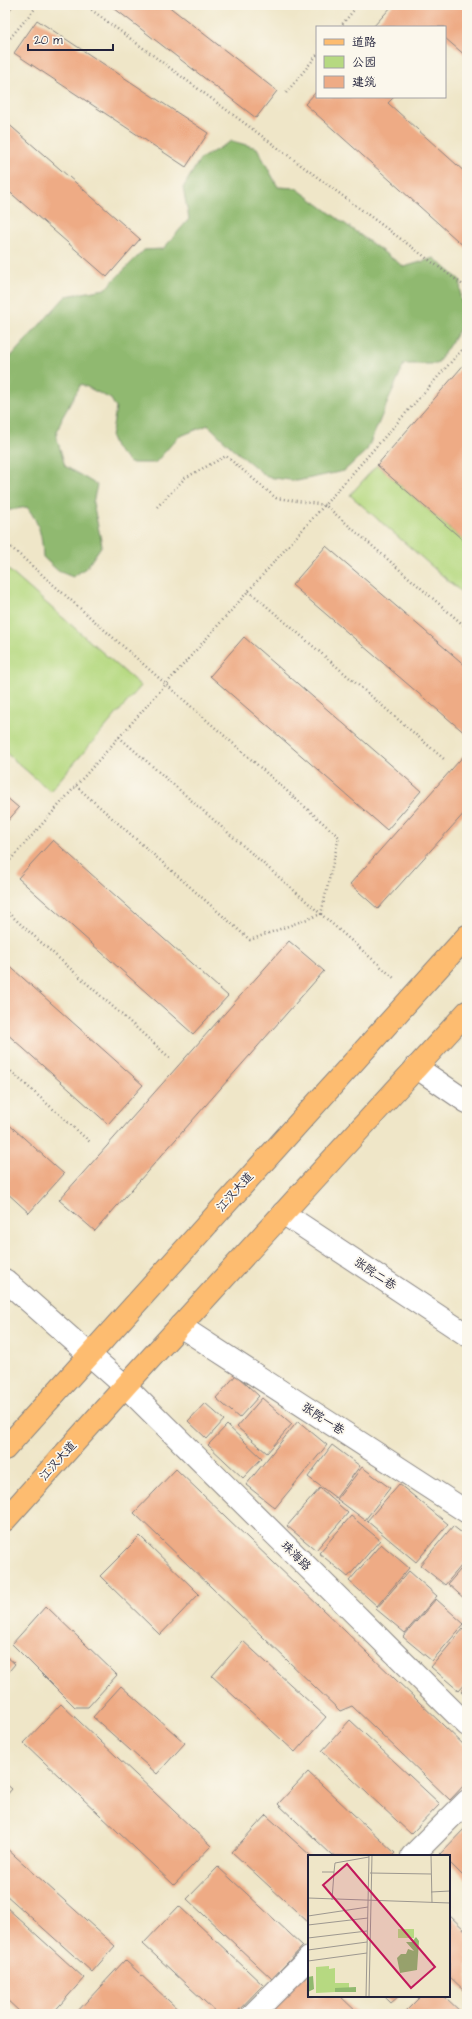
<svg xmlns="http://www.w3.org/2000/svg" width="472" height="2019" font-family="'Architects Daughter','LXGW WenKai TC',sans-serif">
  <rect width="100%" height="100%" fill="#fbf7ec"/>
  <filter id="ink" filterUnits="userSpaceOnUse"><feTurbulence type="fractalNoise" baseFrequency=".025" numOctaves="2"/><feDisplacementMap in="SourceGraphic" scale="8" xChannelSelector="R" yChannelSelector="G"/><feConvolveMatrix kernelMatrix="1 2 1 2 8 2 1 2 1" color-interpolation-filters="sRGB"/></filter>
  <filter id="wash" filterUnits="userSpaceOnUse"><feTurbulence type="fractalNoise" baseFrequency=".012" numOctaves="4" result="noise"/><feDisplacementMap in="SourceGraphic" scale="16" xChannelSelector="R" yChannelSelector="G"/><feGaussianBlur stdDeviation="0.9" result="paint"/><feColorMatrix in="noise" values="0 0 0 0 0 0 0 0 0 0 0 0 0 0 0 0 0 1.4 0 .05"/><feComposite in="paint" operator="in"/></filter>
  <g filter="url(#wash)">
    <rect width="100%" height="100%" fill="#efe6c8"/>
    <!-- green -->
    <path fill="#b6d981" stroke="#6c7e5e" d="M377 465 463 540 467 535V597L350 495Z
      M5 567 141 686 50 791 5 752Z"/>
    <!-- forest -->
    <path fill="#90b96f" stroke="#596e55" d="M232 141 257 148 278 187 296 188 404 267 434 258 461 281 460 297 467 318 437 364H404L367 450 344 471 297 481 267 477 232 448 208 425 178 437 155 463H130L116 449 111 437 116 408 111 399 81 384 62 418 56 435 65 466 97 485 93 503 102 545 87 567 73 577 58 571 43 557C42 536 40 524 27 507L5 511V363L66 296 105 289 144 250 163 249 189 219 183 188 200 159Z"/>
    <g id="blocks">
      <!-- building -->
      <path fill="#eeab85" d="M5 5H14L5 15Z
        M110 5H167L277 91 256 118Z
        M393 5H467V57L445 38V27H373Z
        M37 20 208 133 186 167 14 53Z
        M317 91V97H394L388 103 467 174V249L305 104Z
        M5 121 140 239 107 277 5 188Z
        M467 361V535L463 540 377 465Z
        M326 546 467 667V735L292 585Z
        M244 637 421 791 387 830 210 676Z
        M467 752V810L378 909 350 884Z
        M5 796 19 808 5 824Z
        M53 840 228 996 193 1034 18 878Z
        M289 941 324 971 95 1231 59 1200Z
        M5 962 143 1085 108 1124 5 1032Z
        M5 1121 64 1174 29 1213 5 1191Z
        M236 1375 259 1396 239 1418 216 1398Z
        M262 1398 292 1424 267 1453 237 1427Z
        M205 1403 224 1420 207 1439 188 1421Z
        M298 1421 327 1445 275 1508 246 1485Z
        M227 1425 262 1458 243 1478 208 1445Z
        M332 1445 360 1466 336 1498 308 1477Z
        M362 1467 390 1488 365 1520 337 1499Z
        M176 1469 467 1748V1782L450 1800 352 1706 340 1711 134 1513Z
        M399 1484 448 1524 416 1562 367 1521Z
        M320 1488 348 1513 316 1550 287 1526Z
        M351 1516 380 1540 348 1577 319 1553Z
        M453 1526 467 1537V1559L445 1585 420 1565Z
        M140 1536 199 1594 160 1635 100 1576Z
        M381 1544 409 1568 377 1606 349 1581Z
        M467 1562V1601L448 1584Z
        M409 1571 437 1596 405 1633 376 1609Z
        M436 1599 464 1624 432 1661 403 1637Z
        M46 1606 117 1675 88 1707H75L12 1644Z
        M463 1629 467 1632V1682L459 1691 431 1667Z
        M243 1641 326 1717 295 1752 212 1676Z
        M5 1655 15 1664 5 1676Z
        M467 1685V1697L461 1692Z
        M121 1686 185 1743 157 1774 93 1717Z
        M61 1704 211 1846 174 1885 24 1743Z
        M350 1720 440 1804 411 1834 322 1751Z
        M308 1772 395 1853 392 1856H333L278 1804Z
        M5 1783 12 1789 5 1797Z
        M266 1815 311 1856H309V1923L232 1852Z
        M467 1826V1880L449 1862V1856H443L440 1854Z
        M5 1847 115 1946 92 1972 5 1894Z
        M218 1867 303 1946 272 1979 187 1899Z
        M5 1906 84 1978 52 2014H22L5 1998Z
        M179 1906 263 1985 235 2014H218L143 1944Z
        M449 1915 467 1932V1993L449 1976Z
        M125 1960 183 2014H75Z
        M309 1964V1996H340L359 2014H268Z
        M384 1996H399L391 2003Z
        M421 1996H444L463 2014H403Z"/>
    </g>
  </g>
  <g filter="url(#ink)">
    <use href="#blocks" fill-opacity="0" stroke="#888482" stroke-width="1"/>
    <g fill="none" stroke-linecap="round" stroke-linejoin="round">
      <defs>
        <path id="street" d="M416 1067 467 1102
          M283 1213 467 1335
          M5 1280 125 1386 467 1725
          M180 1326 467 1512
          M412 1856 467 1801
          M253 2014 309 1958"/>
        <path id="primary" d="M5 1449 467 936
          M5 1520 128 1383 467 1012"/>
      </defs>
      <!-- street casing -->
      <use href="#street" stroke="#888482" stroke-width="24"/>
      <!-- primary casing -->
      <use href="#primary" stroke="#888482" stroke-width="24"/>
      <!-- path -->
      <path stroke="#888482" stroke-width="2.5" stroke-dasharray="1 3" stroke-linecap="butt" d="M85 5 467 288
        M340 27 358 5
        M5 44 38 5
        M286 93 317 55
        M157 507 185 478 226 456 276 498 325 505 467 628
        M5 542 339 837 321 914 250 940 76 786
        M249 591 444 759
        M119 737 395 979
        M5 866 467 344
        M5 910 170 1058
        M5 1066 91 1143"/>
      <!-- street -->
      <use href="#street" stroke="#fff" stroke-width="22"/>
      <!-- primary -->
      <use href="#primary" stroke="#fdbc6f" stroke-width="22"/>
    </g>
  </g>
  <g text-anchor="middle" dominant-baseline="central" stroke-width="3.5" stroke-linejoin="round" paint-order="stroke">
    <!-- street labels -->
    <g font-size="12" fill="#22223b" stroke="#fbf7ec">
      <text transform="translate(235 1192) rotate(-48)">江汉大道</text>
      <text transform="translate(375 1274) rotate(34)">张院二巷</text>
      <text transform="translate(323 1419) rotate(33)">张院一巷</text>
      <text transform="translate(58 1461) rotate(-48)">江汉大道</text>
      <text transform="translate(296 1556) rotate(45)">珠海路</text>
    </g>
  </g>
  <!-- overview -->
  <g transform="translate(308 1855)">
    <rect width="142" height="142" fill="#efe6c8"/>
    <path d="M90 74H106V83H90ZM21 111V114L27 113V128H41V134L27 133V137L8 138V112Z" fill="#b6d981"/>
    <path d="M108 82 111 86 109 115 92 118 89 103 93 99H98L100 94 106 96 98 87H104ZM5 121 6 134 0 137V122ZM48 132V137H27V133Z" fill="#90b96f"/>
    <path fill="none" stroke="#9d9890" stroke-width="1" d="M123 0 124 48M14 17H26L24 45M26 17 27 8 61 2M62 18 123 19M123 37 142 36M0 43 142 48M0 61 60 52M0 70 60 63M0 83 59 76M0 95 59 87M0 106 59 98M58 142 61 0M61 142 64 0"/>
    <path fill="#c2185b" fill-opacity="0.15" stroke="#c2185b" stroke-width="2" d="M39 9 127 112 103 133 15 30Z"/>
    <rect width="142" height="142" fill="none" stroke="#22223b" stroke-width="2"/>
  </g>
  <!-- margin -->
  <rect width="472" height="2019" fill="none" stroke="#fbf7ec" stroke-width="20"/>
  <!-- legend -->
  <rect x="316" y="26" width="130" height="72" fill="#fbf7ec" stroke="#a4a2a5"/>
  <rect x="324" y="39" width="20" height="6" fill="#fdbc6f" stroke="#a4a2a5"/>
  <text x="352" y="46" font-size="12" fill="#22223b">道路</text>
  <rect x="324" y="56" width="20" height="12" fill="#b6d981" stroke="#a4a2a5"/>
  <text x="352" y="66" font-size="12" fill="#22223b">公园</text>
  <rect x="324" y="76" width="20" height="12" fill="#eeab85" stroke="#a4a2a5"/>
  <text x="352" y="86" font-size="12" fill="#22223b">建筑</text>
  <!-- scale -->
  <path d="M28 44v6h85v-6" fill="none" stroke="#22223b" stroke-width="2"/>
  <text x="34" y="44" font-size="12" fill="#22223b" stroke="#fbf7ec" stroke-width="3" paint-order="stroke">20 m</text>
</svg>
